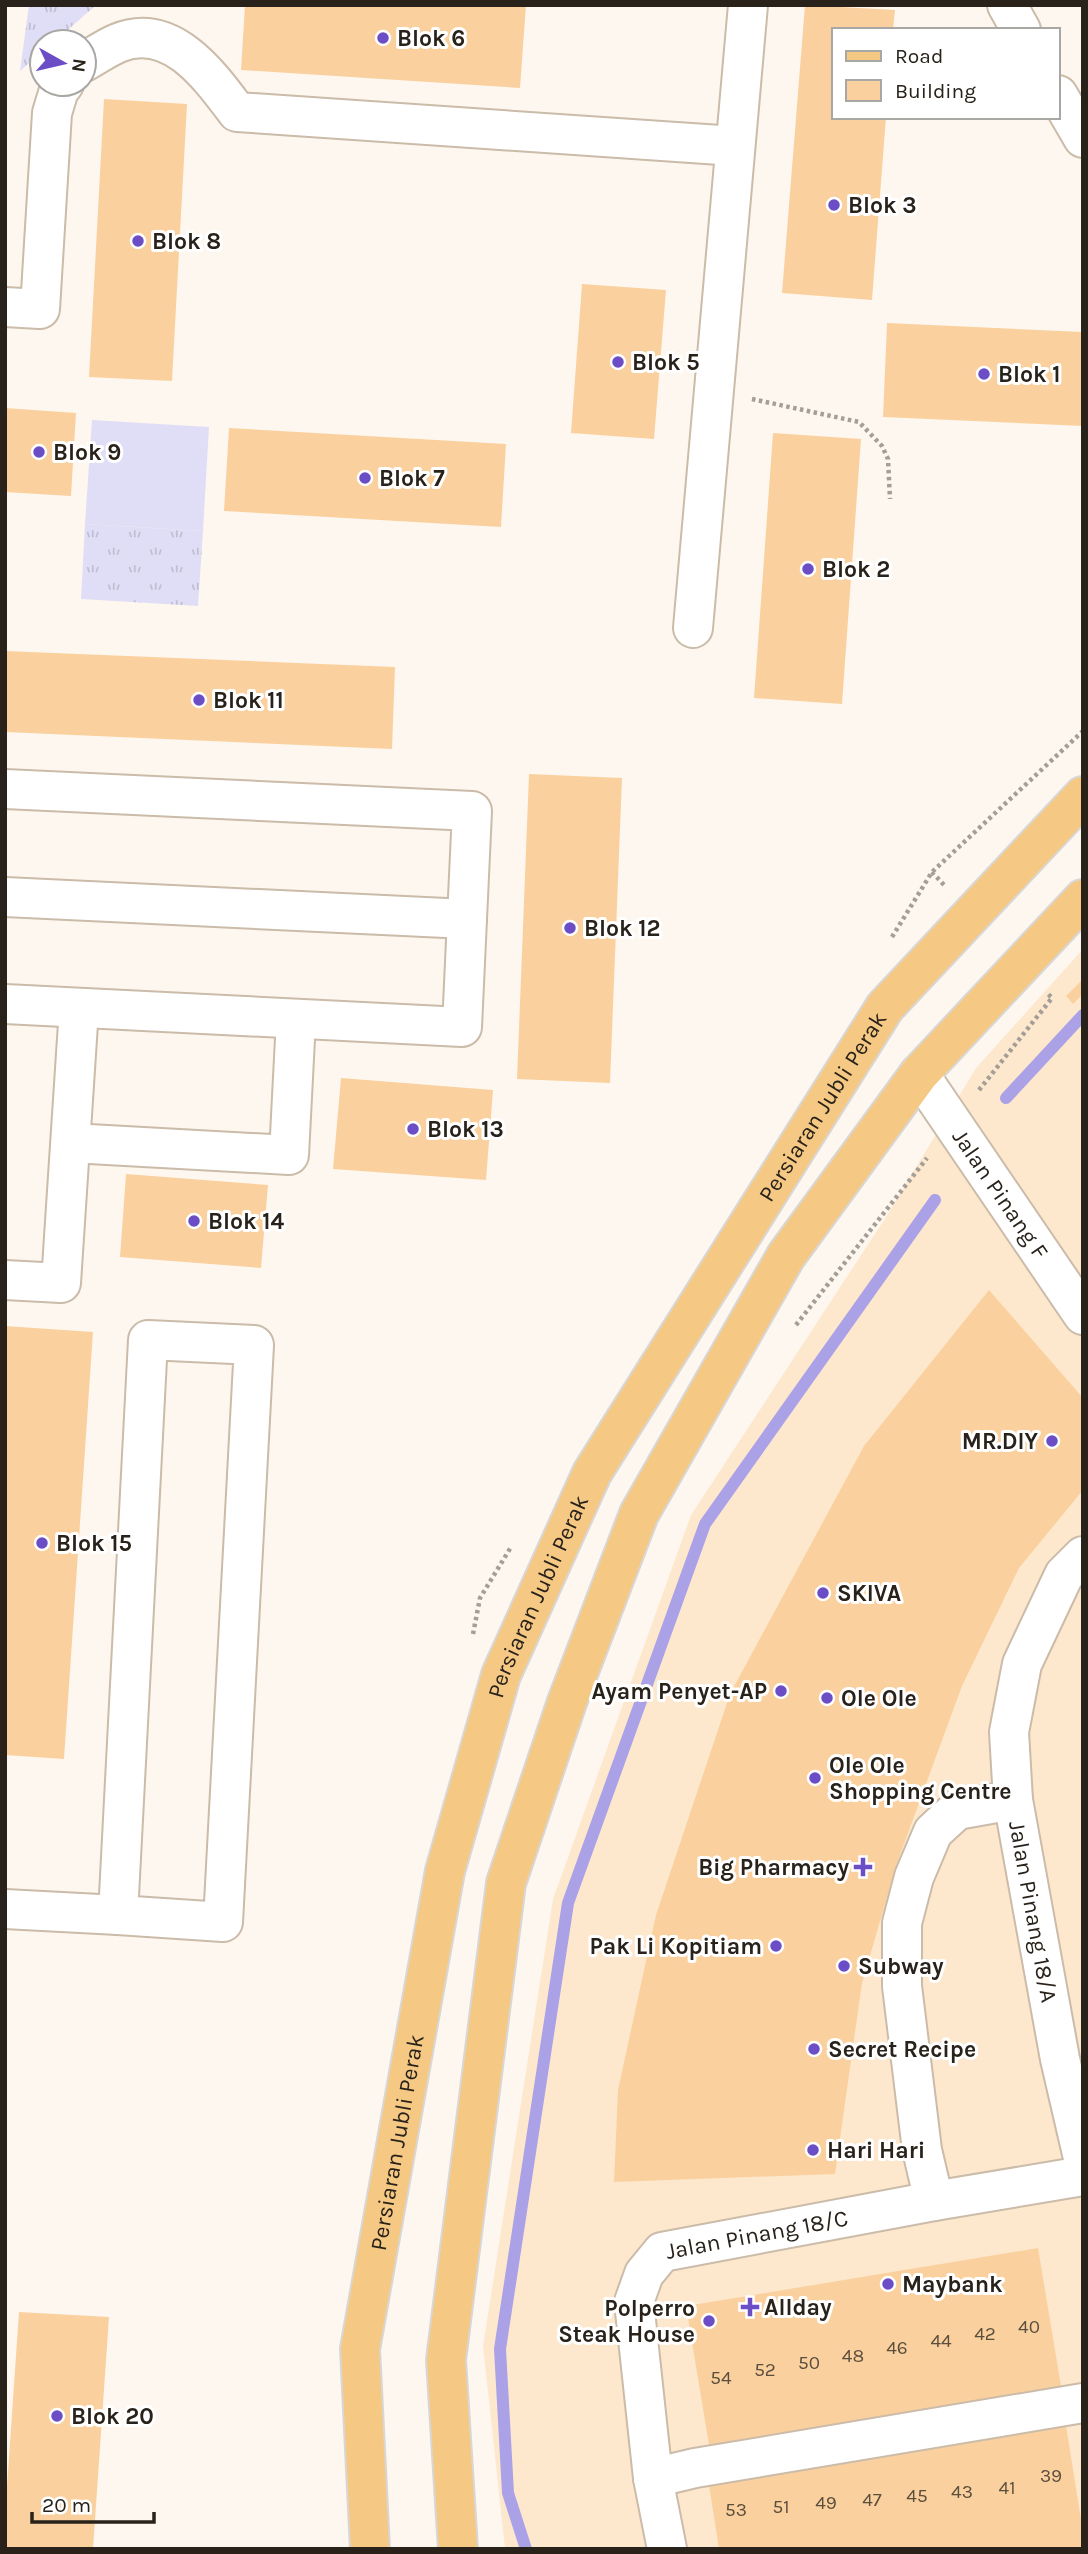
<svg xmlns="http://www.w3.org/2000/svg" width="1088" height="2554" font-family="Karla,sans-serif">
  <defs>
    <pattern id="grass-tufts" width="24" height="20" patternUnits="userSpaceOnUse" patternTransform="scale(1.75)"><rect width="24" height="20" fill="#e0def6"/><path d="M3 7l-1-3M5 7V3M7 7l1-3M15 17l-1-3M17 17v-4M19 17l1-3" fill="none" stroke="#c0bed2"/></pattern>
  </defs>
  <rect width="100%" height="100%" fill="#fef7ef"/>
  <!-- built -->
  <path fill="#fde8ce" d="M1083 949V2549H505L483 2346 553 1899 691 1515 886 1217 976 1068Z"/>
  <!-- grass -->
  <path fill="url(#grass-tufts)" d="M29 5H96L54 42H42V52L20 71Z
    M85 524 203 531 198 606 81 599Z"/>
  <!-- garden -->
  <path fill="#e0def6" d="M92 420 209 427 203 531 85 524Z"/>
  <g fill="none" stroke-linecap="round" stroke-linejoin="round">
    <!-- stream -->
    <path stroke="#aaa1e7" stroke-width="12" d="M1006 1098 1083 1015
      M526 2549 508 2493 500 2349 568 1903 705 1524 935 1200"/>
  </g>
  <!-- building -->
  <path fill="#fad19e" d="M245 5H526L520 88 241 70Z
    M805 5 895 10 893 30H834V117H886L872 300 782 293Z
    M104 99 187 104 172 381 89 377Z
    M582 284 666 290 654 439 571 433Z
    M887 323 1083 332V426L883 417Z
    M5 408 76 413 71 496 5 492Z
    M229 428 506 444 501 527 224 511Z
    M773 433 861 439 842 704 754 698Z
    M5 651 395 667 392 749 5 732Z
    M529 774 622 778 610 1083 517 1079Z
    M1083 979V994L1073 1004 1066 996Z
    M341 1078 493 1090 486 1180 333 1169Z
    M126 1174 268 1185 261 1268 120 1257Z
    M989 1290 1083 1398V1490L1019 1568 962 1686 897 1863 862 1983 835 2174 614 2182 618 2090 656 1915 730 1694 864 1446Z
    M5 1326 93 1332 64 1759 5 1755Z
    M1038 2248 1063 2398 711 2457 686 2306Z
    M19 2312 109 2317 93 2549H5V2515Z
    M1064 2413 1083 2532V2549H719L707 2472Z"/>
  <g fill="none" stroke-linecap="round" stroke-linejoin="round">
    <defs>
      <g id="minor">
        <path d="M1007 5 1021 30"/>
        <path d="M84 62C95 56 106 48 118 43 171 21 210 76 237 112L735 146"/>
        <path d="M1058 95 1083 138"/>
        <path d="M5 307 40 309 52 113 59 90 64 84"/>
        <path d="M693 628 748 5"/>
        <path d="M5 789 472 811 462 1027 5 1004"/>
        <path d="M5 897 467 919"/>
        <path id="s1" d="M919 1074 1083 1315"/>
        <path d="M71 1143 289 1155 296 1019"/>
        <path d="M5 1280 61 1283 79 1008"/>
        <path d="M148 1340 254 1345 223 1922 118 1915Z"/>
        <path id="s2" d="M1083 1556 1064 1575 1022 1664 1009 1732 1013 1800 1060 2059 1083 2158"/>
        <path d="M5 1909 118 1915"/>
        <path d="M934 2201 922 2150 902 1986V1923L914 1877 933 1832 957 1810 1013 1800"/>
        <path d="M653 2478 695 2468 1083 2403"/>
        <path id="s3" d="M667 2549 653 2478 634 2302 644 2274 662 2252 934 2201 1083 2176"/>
      </g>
      <g id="major">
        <path id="s4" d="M370 2549 360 2349 445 1871 501 1675 592 1473 885 1007 1083 796"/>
        <path d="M458 2549 446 2360 506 1883 567 1702 639 1514 786 1256 919 1074 1083 899"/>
      </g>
    </defs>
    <!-- minor casing -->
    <use href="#minor" stroke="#cbbba9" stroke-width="42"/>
    <!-- major casing -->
    <use href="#major" stroke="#d8d7d6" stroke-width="42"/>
    <!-- path -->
    <path stroke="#a49e96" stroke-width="4.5" stroke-dasharray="3.5 3.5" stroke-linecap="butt" d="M752 399 859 422 882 446 888 459 890 499
      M932 872 944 885
      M892 937 932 872 1083 731
      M979 1090 1052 998 1047 993
      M796 1325 927 1158
      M473 1634 480 1598 511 1547"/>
    <!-- minor -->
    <use href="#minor" stroke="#fff" stroke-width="38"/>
    <!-- major -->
    <use href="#major" stroke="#f5c883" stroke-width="38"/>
  </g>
  <!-- markers -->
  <g fill="#6b4dc6" stroke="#fff" stroke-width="2.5">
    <circle cx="383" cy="38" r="7"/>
    <circle cx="834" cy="205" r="7"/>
    <circle cx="138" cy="241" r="7"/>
    <circle cx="618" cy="362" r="7"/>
    <circle cx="984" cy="374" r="7"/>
    <circle cx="39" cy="452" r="7"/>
    <circle cx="365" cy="478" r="7"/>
    <circle cx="808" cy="569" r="7"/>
    <circle cx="199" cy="700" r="7"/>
    <circle cx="570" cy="928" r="7"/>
    <circle cx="413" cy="1129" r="7"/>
    <circle cx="194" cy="1221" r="7"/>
    <circle cx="1052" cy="1441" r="7"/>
    <circle cx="42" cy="1543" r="7"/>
    <circle cx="823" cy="1593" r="7"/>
    <circle cx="781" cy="1691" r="7"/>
    <circle cx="827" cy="1698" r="7"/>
    <circle cx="815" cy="1778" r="7"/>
    <path d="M859.5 1856.5h7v7h7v7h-7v7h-7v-7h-7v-7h7z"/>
    <circle cx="776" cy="1946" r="7"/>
    <circle cx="844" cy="1966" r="7"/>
    <circle cx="814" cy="2049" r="7"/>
    <circle cx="813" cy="2150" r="7"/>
    <circle cx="888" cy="2284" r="7"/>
    <path d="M746.5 2296.5h7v7h7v7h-7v7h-7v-7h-7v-7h7z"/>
    <circle cx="709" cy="2321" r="7"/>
    <circle cx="57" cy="2416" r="7"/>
  </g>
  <g text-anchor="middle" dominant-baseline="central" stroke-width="6" stroke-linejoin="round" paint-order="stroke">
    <!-- number labels -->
    <g font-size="19" fill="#5c4e3c">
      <text x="1029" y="2327">40</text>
      <text x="985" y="2334">42</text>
      <text x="941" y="2341">44</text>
      <text x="897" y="2348">46</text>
      <text x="853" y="2356">48</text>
      <text x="809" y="2363">50</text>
      <text x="765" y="2370">52</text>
      <text x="721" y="2378">54</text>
      <text x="1051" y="2476">39</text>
      <text x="1007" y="2488">41</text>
      <text x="962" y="2492">43</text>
      <text x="917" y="2496">45</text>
      <text x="872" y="2500">47</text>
      <text x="826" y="2503">49</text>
      <text x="781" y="2507">51</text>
      <text x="736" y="2510">53</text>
    </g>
    <!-- poi labels -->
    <g font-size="23" font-weight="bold" fill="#28221b" stroke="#fff" text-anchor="start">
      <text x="397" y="38">Blok 6</text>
      <text x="848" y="205">Blok 3</text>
      <text x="152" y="241">Blok 8</text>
      <text x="632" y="362">Blok 5</text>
      <text x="998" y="374">Blok 1</text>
      <text x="53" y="452">Blok 9</text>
      <text x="379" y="478">Blok 7</text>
      <text x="822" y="569">Blok 2</text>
      <text x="213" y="700">Blok 11</text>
      <text x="584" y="928">Blok 12</text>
      <text x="427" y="1129">Blok 13</text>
      <text x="208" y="1221">Blok 14</text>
      <text x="1038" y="1441" text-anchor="end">MR.DIY</text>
      <text x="56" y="1543">Blok 15</text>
      <text x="837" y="1593">SKIVA</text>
      <text x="767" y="1691" text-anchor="end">Ayam Penyet-AP</text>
      <text x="841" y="1698">Ole Ole</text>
      <text x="829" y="1765">Ole Ole<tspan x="829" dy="26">Shopping Centre</tspan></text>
      <text x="849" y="1867" text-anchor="end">Big Pharmacy</text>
      <text x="762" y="1946" text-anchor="end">Pak Li Kopitiam</text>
      <text x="858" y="1966">Subway</text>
      <text x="828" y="2049">Secret Recipe</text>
      <text x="827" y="2150">Hari Hari</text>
      <text x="902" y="2284">Maybank</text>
      <text x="764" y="2307">Allday</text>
      <text x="695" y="2308" text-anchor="end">Polperro<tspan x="695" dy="26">Steak House</tspan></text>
      <text x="71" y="2416">Blok 20</text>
    </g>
    <!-- street labels -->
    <g font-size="23" fill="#28221b" stroke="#fff">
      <text stroke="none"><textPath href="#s4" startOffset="1544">Persiaran Jubli Perak</textPath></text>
      <text stroke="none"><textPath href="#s1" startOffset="145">Jalan Pinang F</textPath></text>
      <text stroke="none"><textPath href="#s4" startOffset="976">Persiaran Jubli Perak</textPath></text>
      <text stroke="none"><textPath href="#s2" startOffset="376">Jalan Pinang 18/A</textPath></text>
      <text stroke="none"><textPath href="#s4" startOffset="410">Persiaran Jubli Perak</textPath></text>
      <text stroke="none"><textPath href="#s3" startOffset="404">Jalan Pinang 18/C</textPath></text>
    </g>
  </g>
  <!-- border -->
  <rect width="1088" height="2554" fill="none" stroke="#28221b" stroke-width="14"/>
  <!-- legend -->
  <rect x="832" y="28" width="228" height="91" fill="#ffffff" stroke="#a9a7a4" stroke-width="2"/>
  <rect x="846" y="51" width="35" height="10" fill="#f5c883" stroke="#a9a7a4" stroke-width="2"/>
  <text x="895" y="63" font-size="21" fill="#28221b">Road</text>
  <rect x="846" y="80" width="35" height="21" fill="#fad19e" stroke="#a9a7a4" stroke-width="2"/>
  <text x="895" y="98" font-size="21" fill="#28221b">Building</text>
  <!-- north arrow -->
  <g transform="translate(63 63) rotate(98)"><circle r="33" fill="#ffffff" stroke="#a9a7a4" stroke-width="2"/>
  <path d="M0-5L12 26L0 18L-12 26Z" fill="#6b4dc6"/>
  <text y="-10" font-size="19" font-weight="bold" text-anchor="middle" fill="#28221b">N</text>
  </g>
  <!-- scale -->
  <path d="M32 2512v10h122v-10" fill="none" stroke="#28221b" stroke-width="3.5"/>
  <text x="42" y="2512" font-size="21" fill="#28221b" stroke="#ffffff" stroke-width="5" paint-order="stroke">20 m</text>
</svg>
